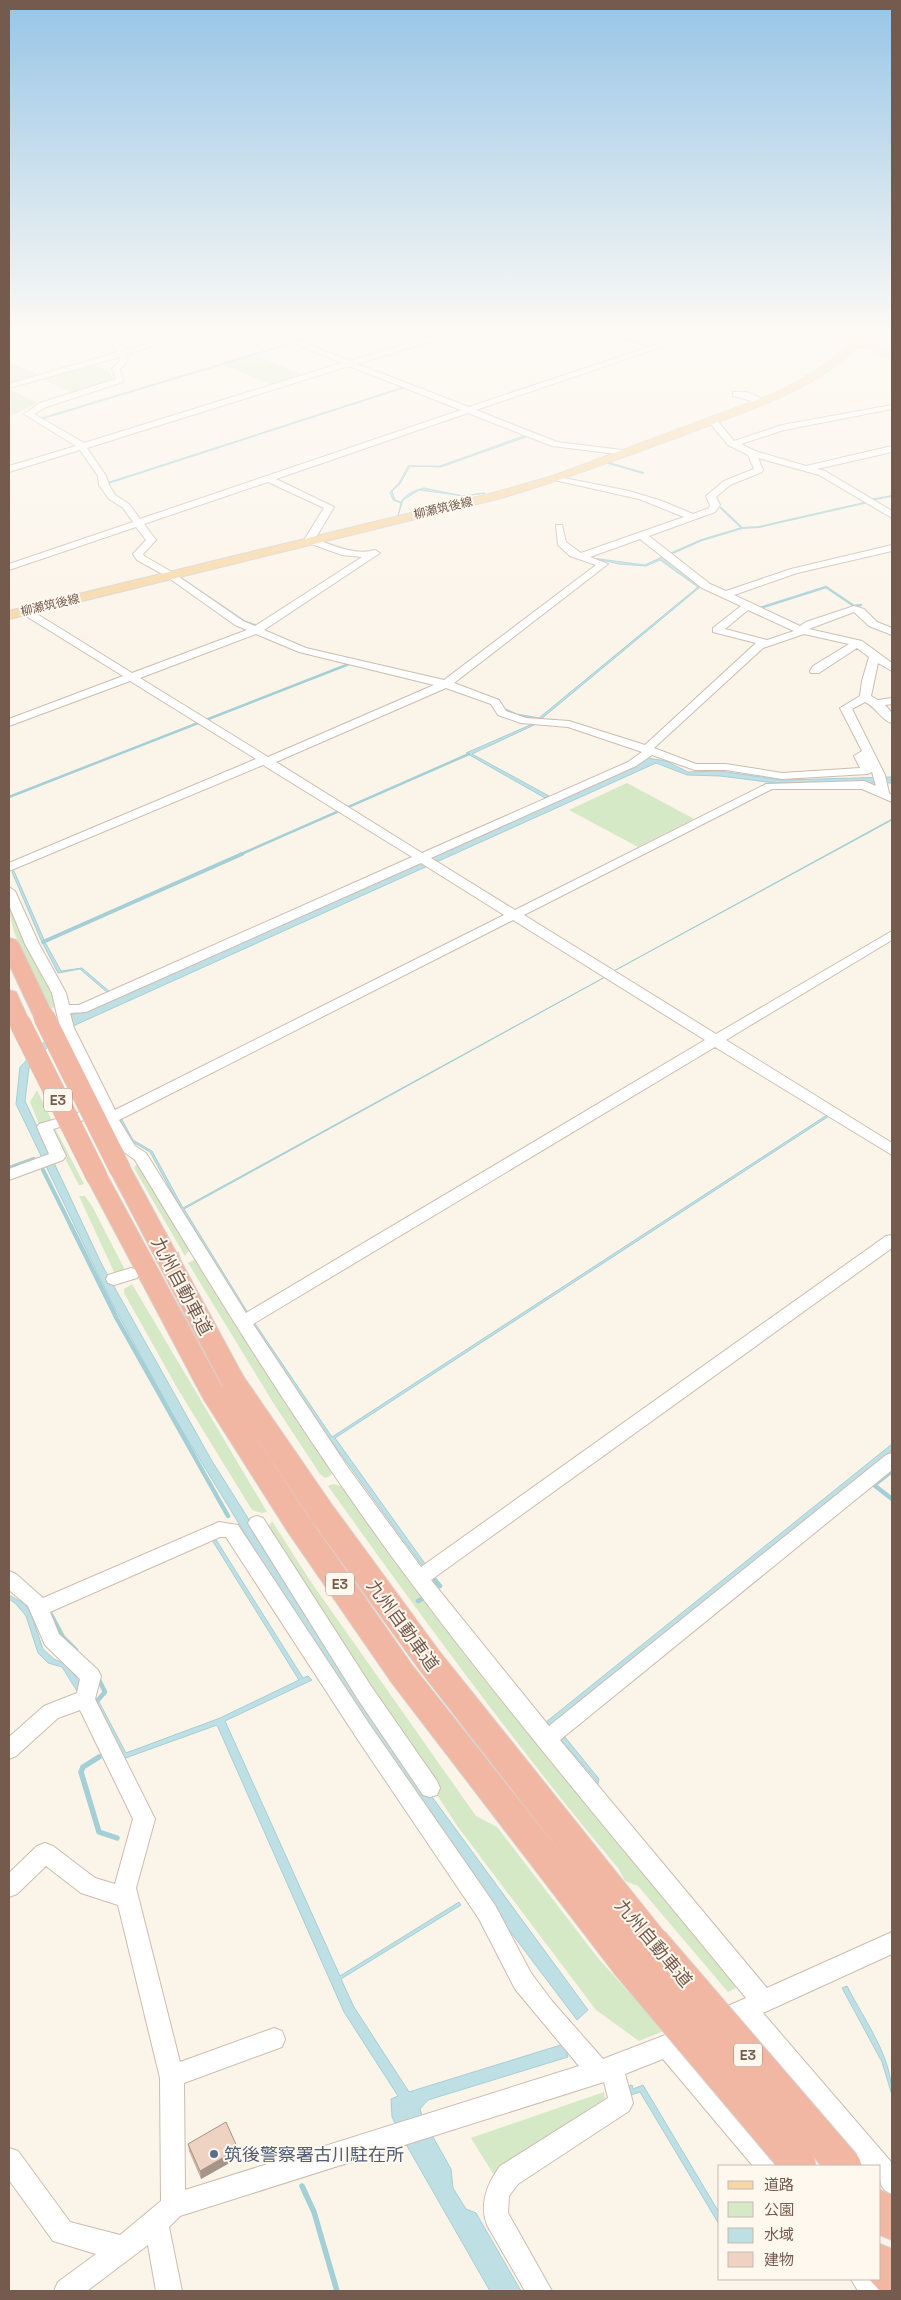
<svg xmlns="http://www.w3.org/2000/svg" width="901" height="2300" font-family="'Space Grotesk','Noto Sans JP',sans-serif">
  <rect width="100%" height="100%" fill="#fbf4e9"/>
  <!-- green -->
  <path fill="#d5e9c7" d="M256 356 303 375 274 386 224 365Z
    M9 362 38 375 9 384Z
    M91 364 108 370 113 379 109 382 72 393 40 378Z
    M9 389 38 403 13 415 9 413Z
    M627 783 694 819 638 847 569 810Z
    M9 904 52 988 57 1007 51 1008C37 979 9 936 9 904Z
    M37 1090 52 1121 39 1124 30 1102Z
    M55 1128 84 1184 82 1185H79L51 1132Z
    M136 1165H142L191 1248 185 1256 134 1168Z
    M79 1196H85L92 1206 126 1272H114Z
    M194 1260 198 1261 336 1468 330 1476 325 1478 320 1474 274 1404 188 1263Z
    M132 1284 267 1512 262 1513 252 1510 179 1391 124 1293V1289Z
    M333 1484 346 1487 727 1966 736 1988 728 1992 638 1886 625 1881 618 1868C515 1745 421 1616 328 1486Z
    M272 1521 311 1582 476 1816 497 1827 598 1958 664 2031 639 2041 596 2010 458 1827 370 1693 270 1535 269 1526Z
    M604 2092 605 2102 495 2177 471 2138Z"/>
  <!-- water -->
  <path fill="#bedfe4" stroke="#a5cfd6" d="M526 435 529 436 441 467 410 466 400 484 392 491 395 500 401 502C406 494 415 490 424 488L463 496 485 493 464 496 419 490 403 500 398 516 401 503 393 500 390 492 399 483 408 466H440Z
    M662 557 700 586 742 605 700 587 540 720 516 715 503 708 517 714 539 718 698 587 660 560 646 566 619 564 592 558 645 565Z
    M530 725H534L472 754 549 796 545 798 466 753Z
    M647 758 666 761 688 772 720 771 781 780 892 777V783H775L720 776 687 775 656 763 62 1031 29 1068 25 1101 102 1265 212 1461 287 1580 427 1790 588 2010 577 2020 491 1906 283 1596 174 1417 112 1303 16 1104 20 1067 70 1015 80 1012Z
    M892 819V820L612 972Z
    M14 871 45 942 61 971 82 968 110 992 108 993 80 969 58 973 41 940 12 872Z
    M605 977 184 1209 248 1313 245 1314 205 1253 150 1152 131 1141 119 1120 121 1118 133 1140 152 1151 183 1208Z
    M827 1115 829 1116 335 1438 426 1565 423 1567 294 1390 252 1324 254 1322 332 1437Z
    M892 1444V1450L550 1726 546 1722Z
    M215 1538 303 1678 308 1676 312 1680 225 1721 340 1976 459 1902 461 1905 341 1979 354 2007 409 2092 564 2044 568 2057 428 2100 420 2109 424 2121 451 2169 453 2188 466 2209 476 2213 521 2291H490L403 2139 392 2117 391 2099 398 2096 344 2012 217 1725 120 1760 91 1699 77 1691 62 1667 48 1663 38 1653 26 1616 16 1604 9 1599V1595L25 1604 31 1614 43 1649 54 1659 68 1665 82 1686 98 1700 126 1753 220 1718 299 1680 212 1540Z
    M565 1737 599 1779 597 1788 593 1787 596 1780 561 1740Z
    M847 1986C864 2020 892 2056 892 2095L882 2062 842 1988Z
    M632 2085 633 2089 643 2085 720 2214V2226L640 2092 631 2095 627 2086Z"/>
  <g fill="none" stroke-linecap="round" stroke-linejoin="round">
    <!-- stream-far4 -->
    <path stroke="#a5cfd6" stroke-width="2" d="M568 334 577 331
      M510 393 649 347 603 331
      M42 420 40 419 332 331
      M609 463 643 473
      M723 482 742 474
      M105 484 405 387
      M870 500 892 496
      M742 528 759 527 864 503
      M670 554 702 540 742 528 721 508"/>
    <!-- stream-far3 -->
    <path stroke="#a5cfd6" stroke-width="2.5" d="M176 575 245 622 257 626 260 624
      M760 608 826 587 854 606 861 605
      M9 797 349 664
      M239 855 469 754"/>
    <!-- stream-far2 -->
    <path stroke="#a5cfd6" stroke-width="4" d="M43 942 242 854
      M9 1168 34 1159
      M43 1170 72 1228"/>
    <!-- stream-far1 -->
    <path stroke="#a5cfd6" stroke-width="4.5" d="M71 1226 117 1319 228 1516
      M892 1471 874 1485 892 1499
      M435 1580 440 1586
      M418 1601 426 1597
      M49 1611 63 1637 76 1650
      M98 1678 105 1692 98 1700"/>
    <!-- stream -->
    <path stroke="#a5cfd6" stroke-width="5.5" d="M99 1757 83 1767 81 1772 99 1832 117 1838
      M302 2186 314 2212 337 2291"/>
    <!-- minor-tunnel -->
    <path stroke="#dacec2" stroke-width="18" stroke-dasharray="18 9" stroke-linecap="butt" d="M138 1273 186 1259"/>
    <defs>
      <path id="minor" d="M105 331H114L112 333 125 350 191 331H204L127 354 128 361 120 369 123 382 46 407 34 414 84 443 342 363 263 331H274L350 361 438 334 456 340 485 331H497L456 345 438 339 357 364 469 407 688 334V338L476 410 557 442 622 450 626 453 625 455 552 446 468 413 276 479 334 507 315 539C333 545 355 556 375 550L380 553 264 630 306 648 444 680 596 565 570 556 558 545 556 525H562L566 542 581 553 684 517 639 499 554 480V476L629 491 662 501 693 514 709 508 710 505 706 496 724 481 754 469 748 455 728 445 709 422V418H715L734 441 782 425 892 405V409L784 430 741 444 755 451 806 466 892 446V452L817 469 825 471 892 511V518L819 475 758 458 763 470 762 472 730 485 716 497 720 505 715 512 649 536 710 584 726 591 791 569 892 545V551L797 573 734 595 800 626 806 622 854 606 864 609 877 622 892 628V635L869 626 854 612 809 629 862 641 892 663V671L878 663 871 696 878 700 892 698V704L885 705 892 713V723C882 721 876 707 865 702L852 709 885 775 889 793 892 795V802L862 789H772L524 915 716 1034 892 931V940L726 1040 892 1143V1155L715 1047 253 1324 349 1469 421 1567 886 1236 892 1235V1248L431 1580 549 1726 886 1455 892 1453V1470L560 1740 767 1988 892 1932V1954L763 2013 892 2163V2194C878 2189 880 2180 880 2166H863L742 2023 718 2033 710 2030 707 2022 710 2014 746 1998C634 1861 518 1726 412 1584 311 1449 222 1305 135 1160L124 1152 102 1115 53 1129 66 1156 63 1160 9 1180V1169L49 1154 37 1127 39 1124 98 1107 60 1028 52 993 25 944 9 905V887L15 891 39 944 66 993 69 1005H79L412 857 263 765 9 871V863L256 759 130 681 9 726V719L123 676 21 613V609H29L132 673 247 630 235 625 166 576 137 560 133 554 146 540 136 527 9 570V564L133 522 123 508 109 499 99 485 98 476 80 450 9 472V466L76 446 24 414 40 403 116 379 112 369 120 361V357L9 388V384L118 352 104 333ZM349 366 461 410 140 519 129 504 115 495 109 485 106 476 87 448ZM268 482 324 508 304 540 306 542 342 555 362 557 255 626 243 621 172 572 144 556 143 554 156 540 144 524ZM640 539 702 588 741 606 713 628V632L756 643 645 745 569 721 526 718 506 711 499 700 454 683 608 564 590 557ZM748 610 794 631 767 640 725 629ZM256 634 299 652 434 685 268 757 140 678ZM804 634 849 644 813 666 810 671 811 673H819L857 648 869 657 862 681 860 696 840 708 862 751 854 756 860 768 782 773 726 764H696L654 748 763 648ZM446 688 491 704 498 715 521 723 568 727 642 752 628 762 422 853 276 762ZM652 755 695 770H726L782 779 867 774 872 772 876 786 864 781 766 784 515 910 431 858 636 766ZM421 863 504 915 115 1110 74 1028 70 1013 86 1012ZM513 920 705 1040 246 1313 146 1153 135 1146 119 1120Z
        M733 392H747L767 401C760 406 742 397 733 396Z
        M131 1268 137 1270 139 1274 137 1278 114 1285 108 1283 106 1279 108 1275Z
        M257 1516 263 1518 371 1686 437 1781 440 1788 437 1795 430 1797 423 1795 357 1698 251 1528 248 1523 251 1518Z
        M219 1522 238 1525 370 1725 495 1905 531 1973 552 2001 603 2059 691 2025 699 2028 702 2036 699 2044 685 2050 778 2157 781 2166H753L663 2059 625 2074 633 2103 629 2111 518 2184 509 2196 508 2213 552 2291H525L487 2225C479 2204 487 2184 500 2166L608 2098 604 2082 180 2216 169 2227 182 2291H156L148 2245 87 2291H54L58 2282 96 2254 53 2241 9 2180V2148L18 2151 70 2222 120 2235 161 2201 160 2078 118 1905 81 1893 46 1866 17 1894 9 1897V1873L37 1846 45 1843 53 1846 95 1878 115 1884 133 1819 80 1710 58 1718 16 1756 9 1759V1737L44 1706 77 1693 80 1679 45 1645 28 1606 9 1590V1571L16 1574 43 1598ZM220 1537H226L356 1737 479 1919 515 1989 579 2066 185 2190 184 2083 282 2047 285 2039 282 2031 274 2028 180 2062 136 1888 155 1819 95 1699 101 1676 98 1670 59 1634 50 1612Z
        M880 2278 887 2291H858L851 2279Z"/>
      <path id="major" d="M824 331C839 331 858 334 872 338L875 344 892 352V359L865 347H858C810 393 745 411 684 435 623 457 563 480 501 498L9 619V611L493 493 553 476 773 394C801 381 827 365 850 344L846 343 845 340Z"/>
      <path id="highway" d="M9 938 16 940 19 944 54 1017 51 1021 44 1023 37 1021 34 1017 9 964Z
        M9 990 16 992 30 1023 27 1027 20 1029 13 1027 10 1023Z
        M120 1161 128 1164 131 1169 243 1376 332 1505 439 1651 664 1932 669 1943 664 1954 652 1959 640 1954 644 1962 639 1974 627 1978 615 1974 392 1683 288 1532 203 1398 86 1177 89 1172 97 1169 105 1172 108 1177 221 1385 223 1387 109 1169 112 1164ZM233 1402 312 1521 419 1669 564 1857 412 1665 308 1516Z
        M880 2190 892 2195V2240L880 2235Z
        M880 2244 892 2249V2291L879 2290 869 2279H880Z"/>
    </defs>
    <!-- minor casing -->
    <use href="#minor" stroke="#cdbcaf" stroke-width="2"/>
    <!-- major casing -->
    <use href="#major" stroke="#d8d1cd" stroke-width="2"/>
    <!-- highway casing -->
    <use href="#highway" stroke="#d8d1cd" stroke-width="2"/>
    <!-- minor -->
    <use href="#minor" fill="#fff" fill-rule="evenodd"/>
    <!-- major -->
    <use href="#major" fill="#f6d7a5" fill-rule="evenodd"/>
    <!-- highway -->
    <use href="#highway" fill="#f2b7a3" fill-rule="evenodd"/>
    <defs>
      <path id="highway-bridge-far1" d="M44 1017 120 1169
        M20 1023 97 1177"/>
      <path id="highway-bridge" d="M652 1943 844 2166
        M627 1962 799 2166"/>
    </defs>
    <!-- highway-bridge-far1 casing -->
    <use href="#highway-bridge-far1" stroke="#d8d1cd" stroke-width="22" stroke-linecap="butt"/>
    <!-- highway-bridge casing -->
    <use href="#highway-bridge" stroke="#d8d1cd" stroke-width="36" stroke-linecap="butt"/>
    <!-- highway-bridge-far1 -->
    <use href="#highway-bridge-far1" stroke="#f2b7a3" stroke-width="21"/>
    <!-- highway-bridge -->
    <use href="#highway-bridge" stroke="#f2b7a3" stroke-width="34"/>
  </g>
  <!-- wall -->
  <path fill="#ceb5a7" d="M188 2144 238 2149 240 2157 201 2179 189 2151Z"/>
  <!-- shaded-wall -->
  <path fill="#a79488" d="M238 2149 240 2157 201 2179 200 2171Z"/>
  <!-- building -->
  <path fill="#efd3c2" stroke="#a79488" d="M226 2122 238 2149 200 2171 188 2144Z"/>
  <!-- sky -->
  <linearGradient id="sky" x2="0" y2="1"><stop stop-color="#97c5e6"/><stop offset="0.51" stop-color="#fdfaf5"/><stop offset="1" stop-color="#fdfaf5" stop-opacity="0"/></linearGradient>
  <rect width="901" height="653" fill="url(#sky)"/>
  <!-- markers -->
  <circle fill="#5c6f8a" stroke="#fef8ef" stroke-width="2" cx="214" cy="2154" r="5"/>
  <g text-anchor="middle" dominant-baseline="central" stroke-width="4" stroke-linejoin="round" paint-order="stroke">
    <!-- far-street labels -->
    <g font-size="12" fill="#755b4d" stroke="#fef8ef">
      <text transform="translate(443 508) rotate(-13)">柳瀬筑後線</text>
      <text transform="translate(50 605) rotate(-13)">柳瀬筑後線</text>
    </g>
    <!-- shield labels -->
    <g fill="#fef8ef" stroke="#9e8a7e" stroke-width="1">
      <rect x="44" y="1088.5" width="28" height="23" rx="4"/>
      <rect x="326" y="1572.5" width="28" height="23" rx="4"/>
      <rect x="734" y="2043.5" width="28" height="23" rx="4"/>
    </g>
    <g font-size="14" font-weight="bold" fill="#755b4d">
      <text x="58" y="1100">E3</text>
      <text x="340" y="1584">E3</text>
      <text x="748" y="2055">E3</text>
    </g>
    <!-- near-street labels -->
    <g font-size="18" fill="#755b4d" stroke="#fef8ef">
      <text transform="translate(182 1286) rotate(62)">九州自動車道</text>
      <text transform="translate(403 1625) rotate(54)">九州自動車道</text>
      <text transform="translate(654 1943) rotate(50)">九州自動車道</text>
    </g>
    <!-- near-service labels -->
    <g font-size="18" fill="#4e5e75" stroke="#fef8ef" text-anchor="start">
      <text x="224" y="2154">筑後警察署古川駐在所</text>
    </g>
  </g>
  <!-- border -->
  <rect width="901" height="2300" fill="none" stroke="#755b4d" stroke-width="20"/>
  <!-- legend -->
  <rect x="718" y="2165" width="162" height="115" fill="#fef8ef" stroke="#c7b9ae"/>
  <rect x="728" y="2181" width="25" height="8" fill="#f6d7a5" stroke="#c7b9ae"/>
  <text x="764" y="2190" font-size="15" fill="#755b4d">道路</text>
  <rect x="728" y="2202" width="25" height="15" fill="#d5e9c7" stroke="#c7b9ae"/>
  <text x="764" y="2215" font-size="15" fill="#755b4d">公園</text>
  <rect x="728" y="2228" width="25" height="15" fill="#bedfe4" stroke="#c7b9ae"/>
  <text x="764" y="2240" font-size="15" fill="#755b4d">水域</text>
  <rect x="728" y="2252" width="25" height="15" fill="#efd3c2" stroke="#c7b9ae"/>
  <text x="764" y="2265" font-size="15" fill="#755b4d">建物</text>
</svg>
